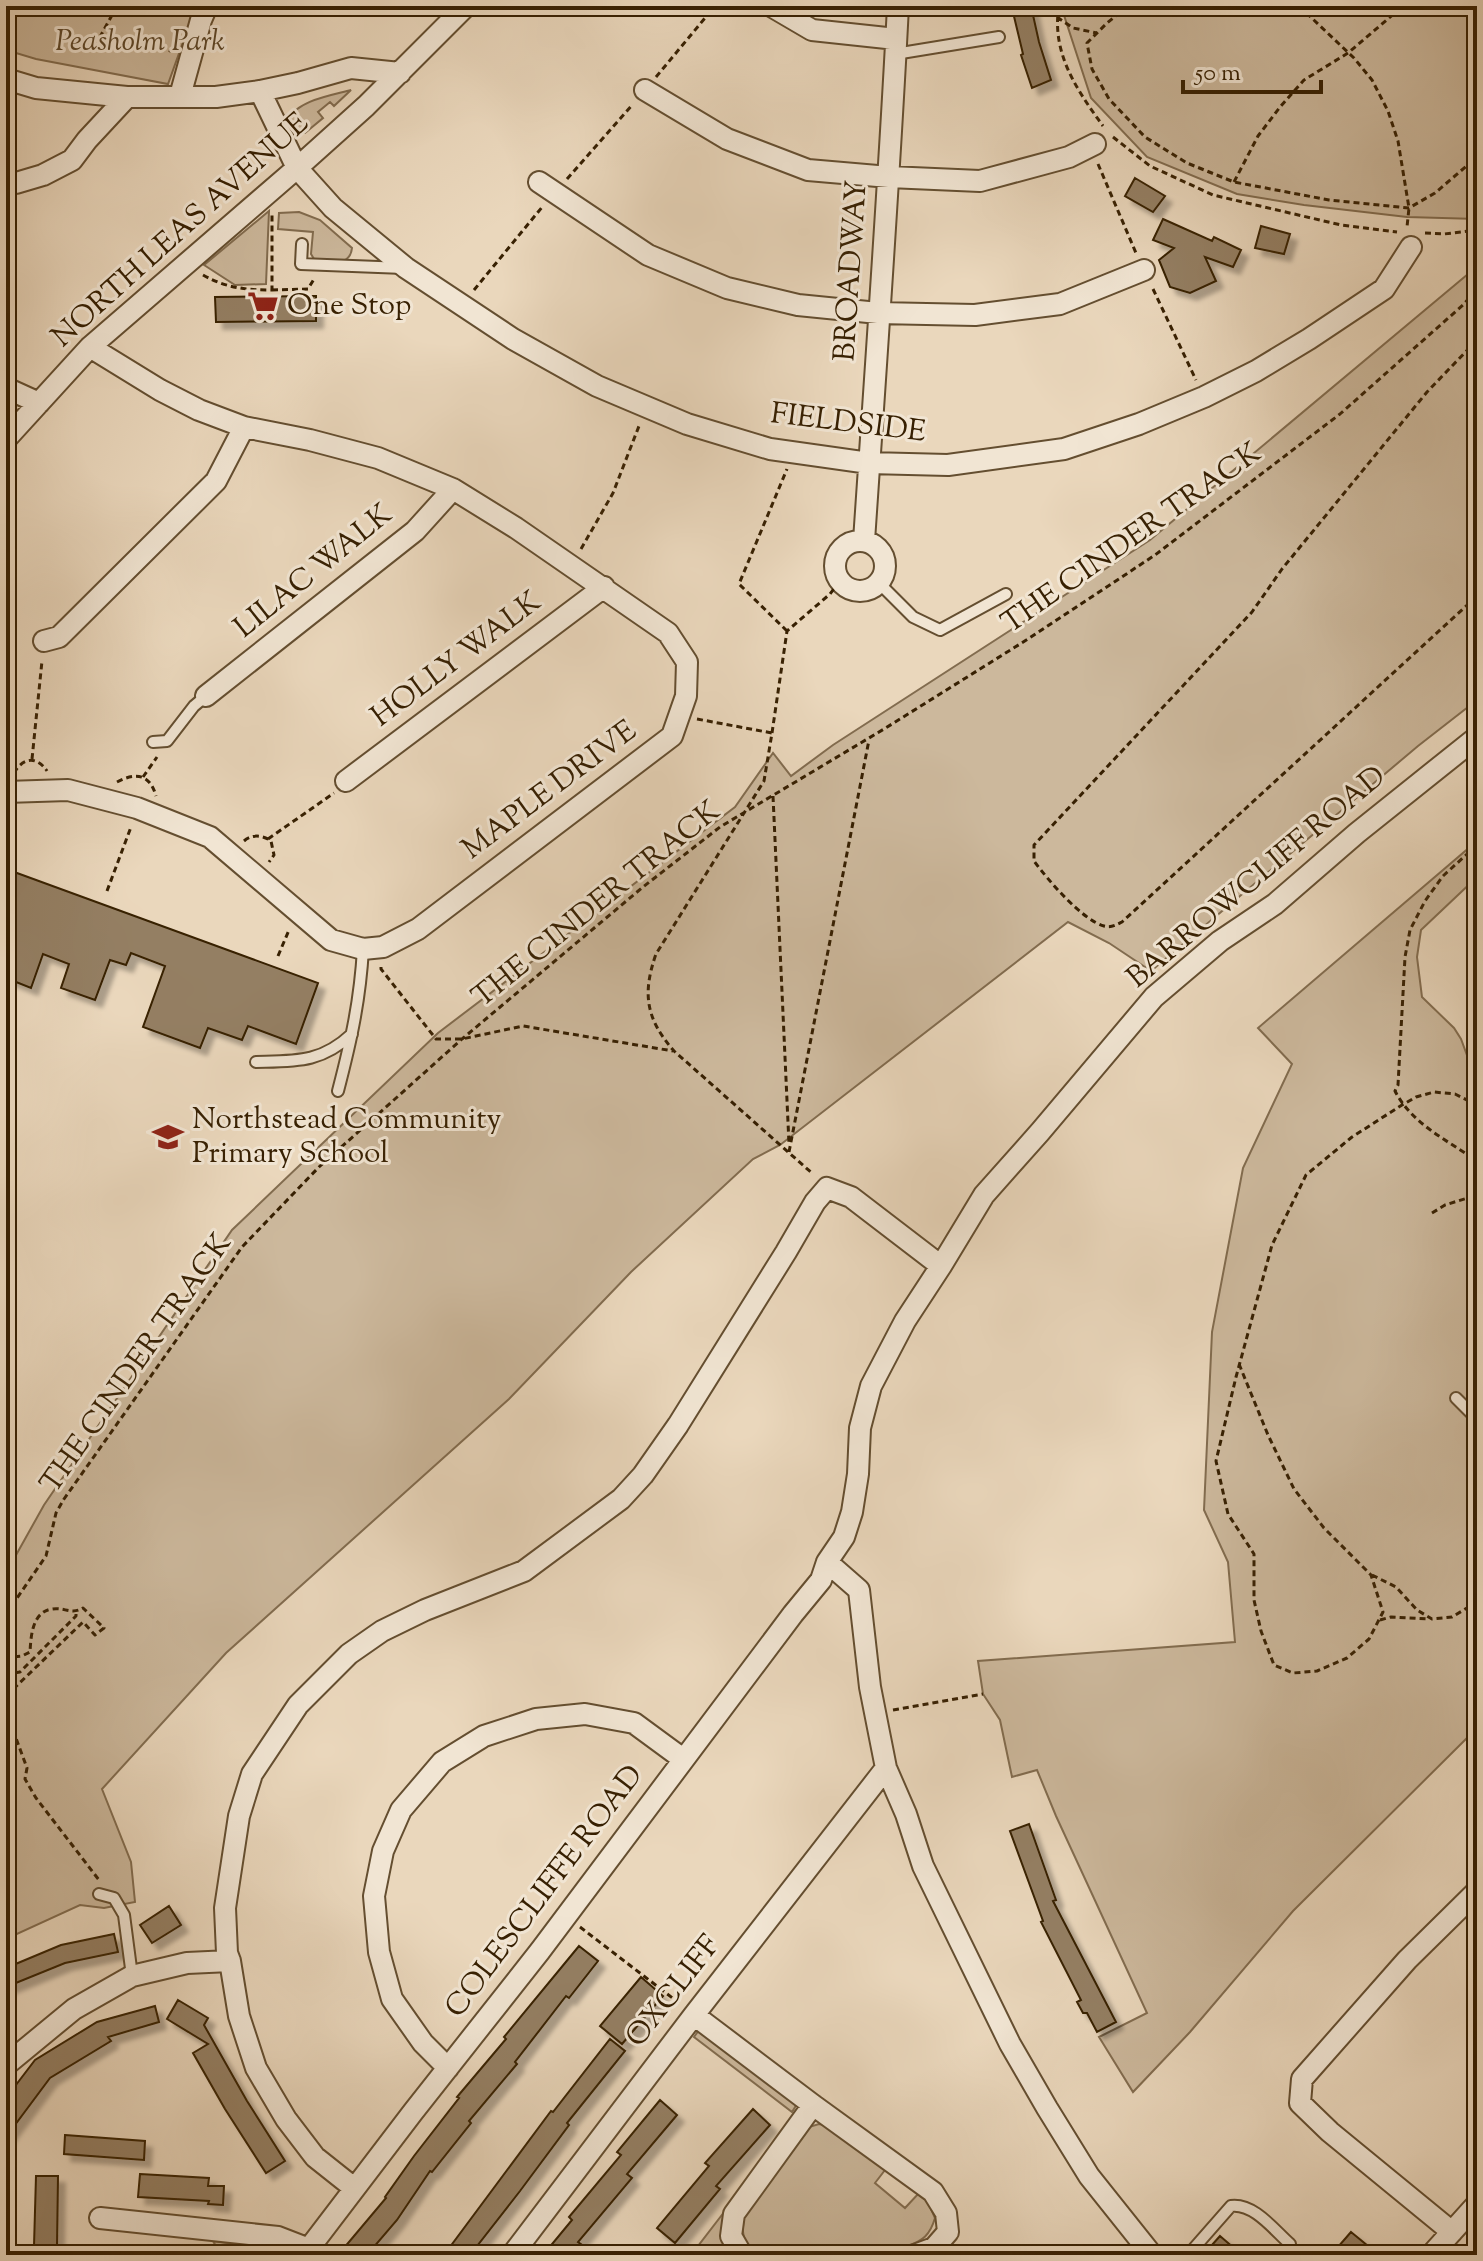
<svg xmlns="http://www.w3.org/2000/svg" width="1483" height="2261" font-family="'Sorts Mill Goudy',serif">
  <defs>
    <filter id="shadow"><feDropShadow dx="7" dy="7" stdDeviation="2" flood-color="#0004"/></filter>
  </defs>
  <rect width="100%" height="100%" fill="#ead7bc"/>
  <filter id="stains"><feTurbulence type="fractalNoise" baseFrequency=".0025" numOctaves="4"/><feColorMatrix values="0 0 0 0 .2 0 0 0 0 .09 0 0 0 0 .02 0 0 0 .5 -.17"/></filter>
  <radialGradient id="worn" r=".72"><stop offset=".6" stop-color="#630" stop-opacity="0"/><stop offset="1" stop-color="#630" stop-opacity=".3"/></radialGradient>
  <!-- green -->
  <path fill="#ccb89c" stroke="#826c4f" stroke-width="2" d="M6 6H196L168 84 36 59 6 50Z
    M1061 6H1477V219L1407 217 1304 205 1237 194 1147 157 1091 98Z
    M351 90 334 106 330 102 318 112 323 118 305 133C297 131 293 127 290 119 295 101 333 95 351 90Z
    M269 211 266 284 235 285 204 265Z
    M299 212 320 220 352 248C350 268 329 261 314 259L311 254 313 232 278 229 279 213Z
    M1468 274 1477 281V700L1418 746 1151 971 1109 943 1068 922 780 1145 753 1159 631 1272 509 1399 226 1653 102 1789 131 1862 135 1902 104 1908 80 1905 6 1939V1573L44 1505 232 1230 438 1033 735 807 773 753 791 776 833 745 1150 540Z
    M1477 841V877L1421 930 1417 957 1422 997 1454 1028 1461 1039 1468 1058 1477 1067V1728L1293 1911 1190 2032 1133 2092 1099 2037 1147 2013 1056 1816 1037 1770 1012 1777 1000 1720 983 1694 978 1661 1235 1642 1228 1562 1204 1510 1212 1332 1243 1168 1292 1064 1258 1028Z
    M699 2030 797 2104 792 2112 694 2037Z
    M819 2124 829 2126 885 2170 875 2183 905 2208 918 2194 928 2202 935 2218C930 2235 923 2241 907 2246 883 2248 772 2261 756 2253 741 2244 741 2229 745 2214L809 2127Z
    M728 2207 733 2255H697L695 2250Z
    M213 2241 284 2251 281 2255H221Z"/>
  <!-- building -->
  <path fill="#947f63" stroke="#372002" stroke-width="2" filter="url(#shadow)" d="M1021 6H1031L1039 42 1051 80 1032 88 1021 55 1023 54 1012 8Z
    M1135 178 1165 196 1153 212 1125 196Z
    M1163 219 1212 241 1214 237 1241 250 1233 267 1205 257 1216 281 1190 293 1170 287 1159 260 1174 248 1153 240Z
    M1261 226 1290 234 1284 254 1255 248Z
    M316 296V321L216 322 215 297Z
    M6 869 318 983 296 1044 248 1026 242 1040 208 1028 200 1048 143 1027 165 966 131 953 126 965 110 960 95 1000 61 988 69 964 43 954 31 988 6 978Z
    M1029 1824 1056 1900 1053 1901 1116 2022 1097 2032 1087 2013H1083L1077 2002 1081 2000 1041 1922 1043 1921 1010 1831Z
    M169 1906 181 1925 152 1943 140 1925Z
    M114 1934 118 1952 65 1963 6 1987V1968L61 1945Z
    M579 1946 598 1961 569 1998 566 1996 515 2062 517 2064 469 2121 471 2123 432 2172 430 2171 397 2220 367 2255H338L386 2198 385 2197 414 2156 459 2098 457 2097 506 2039 504 2037Z
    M641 1977 663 1996 622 2044 600 2026Z
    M178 2000 208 2018 204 2025 247 2101 285 2161 266 2173 225 2109 193 2053 208 2044 167 2019Z
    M155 2006 159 2022 108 2037 111 2041 50 2078 6 2137V2098L35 2060 97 2022Z
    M610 2039 625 2051 567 2123 569 2125 520 2191 470 2255H444L551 2111 553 2112Z
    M660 2100 677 2115 627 2174 632 2178 578 2242 582 2245 573 2255H543L572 2220 569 2217 621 2155 617 2152Z
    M753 2109 770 2125 716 2186 720 2189 675 2243 657 2228 709 2166 705 2163Z
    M65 2135 145 2141 144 2160 64 2154Z
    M140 2174 209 2178 208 2186H224L223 2205 208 2204 209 2201 138 2197Z
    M36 2176H58L57 2246H34Z
    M1351 2232 1379 2255H1331Z
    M1220 2236 1242 2255H1203Z"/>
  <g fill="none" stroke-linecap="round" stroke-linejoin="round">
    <defs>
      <path id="lane" d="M895 54 999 37
        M302 244 301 264 404 268
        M879 583 913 617 940 630 1006 594
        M153 742 167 741 194 706 206 696
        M256 1062C296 1061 321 1063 352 1034
        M338 1091C351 1041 360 1001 363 949
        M1456 1398 1477 1419
        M99 1894 114 1898 124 1915 132 1976
        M1188 2255 1231 2206C1254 2203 1274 2230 1290 2244"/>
      <path id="street" d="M771 6 812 30 896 39
        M6 79 36 88 127 97H216L260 91 298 83 351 68 400 73
        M645 90 727 139 808 170 889 177 980 181 1069 157 1095 144
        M260 91 297 168 333 208 406 268 513 339 597 386 687 424 770 449 869 463 948 465 1064 449 1139 424 1204 397 1256 371 1309 339 1384 289 1411 247
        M180 96 201 20 207 6
        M539 182 648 255 727 288 798 305 878 313 975 315 1060 304 1144 270
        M6 183H16L43 175 72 160 87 140 127 97
        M6 388 39 403
        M6 439 90 347 297 168 366 106 466 6
        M835 566a25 25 0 1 1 50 0a25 25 0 1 1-50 0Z
        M864 541C876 363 889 185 898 6
        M44 641 59 637 216 481 244 427
        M206 696 415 531 453 489
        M346 781 604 587
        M6 792 68 790 137 808 210 837 331 940 363 949 383 947 418 929 672 736 686 696 687 662 668 633 516 528 453 489 378 458 310 440 244 427 199 410 160 390 90 347
        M827 1562 859 1590 870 1687 886 1768 906 1814 923 1866 1010 2044 1047 2108 1089 2176 1152 2255
        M694 2015 813 2105 933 2192 946 2213 948 2232 934 2248 915 2255
        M6 2065 74 2009 132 1976 187 1963 230 1961
        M448 2068 423 2043 392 1999 379 1952 374 1896 383 1851 401 1810 442 1762 484 1736 536 1719 585 1714 634 1723 683 1759
        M354 2188 315 2157 286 2119 256 2068 239 2016 230 1961 227 1953 225 1908 239 1816 252 1774 298 1705 349 1654 382 1631 425 1610 524 1571 621 1499 643 1475 678 1425 786 1252 815 1202 827 1188 851 1197 941 1266
        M100 2218 278 2237 309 2249
        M1452 2232 1330 2132 1300 2103 1302 2079 1407 1960 1477 1891
        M304 2255 413 2112 540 1951 793 1614 821 1580 827 1562 844 1537 852 1512 858 1474 860 1428 871 1386 905 1321 941 1266 984 1195 1040 1132 1154 997 1220 941 1275 904 1357 833 1477 737
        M512 2255 694 2015 886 1768
        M742 2255 731 2236 734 2214 813 2105
        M1431 2255 1477 2204"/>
    </defs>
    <!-- lane casing -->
    <use href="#lane" stroke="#644e30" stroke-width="14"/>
    <!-- street casing -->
    <use href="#street" stroke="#644e30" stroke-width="24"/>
    <!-- path -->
    <path stroke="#372002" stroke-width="3" stroke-dasharray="6 4" stroke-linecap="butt" d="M117 6 100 37 105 46 142 45 171 51
      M1059 6C1051 53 1077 90 1103 126
      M1128 6 1107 23 1087 43 1092 69 1109 99 1145 137 1187 163 1234 182 1329 200 1409 208 1435 193 1477 157
      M1299 6 1354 58 1372 80 1388 111 1398 141 1409 208 1407 227
      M1057 17 1073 28 1097 33
      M656 77 715 6
      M1113 137 1150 166 1213 195 1341 225 1397 232
      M1098 164 1136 253
      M567 179 633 104
      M1234 182 1258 136 1280 107 1304 80 1348 53 1403 6
      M1425 233 1444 234 1477 230
      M203 275C226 288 246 290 272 290V214
      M1153 289 1196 380
      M272 290 308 289 314 279
      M474 290 543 206
      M1477 340 1427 392 1282 569 1252 612 1034 845V861C1048 880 1082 920 1104 926 1111 928 1116 925 1122 922L1477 596
      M581 549 613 493 639 426
      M787 631 739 584 787 469
      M697 719 772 733 764 781 656 954C642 994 646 1019 674 1051L813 1174
      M772 733 787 631 830 594 839 582
      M32 759 42 661
      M14 773C23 757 37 756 47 771
      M143 777 157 757
      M117 782C136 772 150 774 156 796
      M773 796 789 1144
      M268 839 334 793
      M244 841C252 834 263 835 271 841L274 855 269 862
      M1477 845 1443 876 1425 901 1410 930 1405 957 1398 1085 1395 1091C1412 1124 1447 1140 1477 1161
      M107 891 131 827
      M278 956 289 930
      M381 967V969L436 1039H462L523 1026 673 1051
      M789 1152 869 740
      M1432 1213 1445 1205 1477 1195
      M1239 1364 1268 1435 1294 1489 1324 1528 1371 1575 1383 1612 1369 1639 1347 1658 1317 1671 1293 1673 1274 1665 1261 1631 1254 1600V1554L1228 1514 1216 1461 1236 1377 1272 1245 1306 1175 1352 1137 1402 1105 1416 1097 1434 1092 1455 1094 1477 1105
      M1372 1575 1396 1587 1417 1610 1432 1619 1452 1617 1477 1602
      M6 1614 46 1556 56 1513 64 1499 242 1247 319 1167 462 1039 643 887 720 827 884 729 1028 639 1155 555 1340 414 1463 305 1477 289
      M1380 1620 1391 1617 1428 1619
      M6 1696 83 1622 95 1635 104 1628 83 1608C72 1615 64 1607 52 1609 32 1612 31 1636 30 1652L22 1656 12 1657 7 1667 14 1673 20 1672 76 1616V1613
      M893 1710 983 1694
      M6 1711 27 1768 25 1779 36 1798 99 1880
      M580 1927 679 2003"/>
    <!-- lane -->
    <use href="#lane" stroke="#f1e5d3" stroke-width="10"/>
    <!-- street -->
    <use href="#street" stroke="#f1e5d3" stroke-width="20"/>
  </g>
  <!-- icons -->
  <defs>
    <symbol id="supermarket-bare" viewBox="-9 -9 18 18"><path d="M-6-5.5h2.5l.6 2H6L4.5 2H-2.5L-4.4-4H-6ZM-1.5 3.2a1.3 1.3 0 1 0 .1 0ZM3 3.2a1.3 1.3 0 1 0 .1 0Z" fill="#8f2418" stroke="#f1e5d3" stroke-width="2.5" paint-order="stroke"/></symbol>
    <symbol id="school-bare" viewBox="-9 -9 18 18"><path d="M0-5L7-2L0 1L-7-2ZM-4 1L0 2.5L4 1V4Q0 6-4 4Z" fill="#8f2418" stroke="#f1e5d3" stroke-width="2.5" paint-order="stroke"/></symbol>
  </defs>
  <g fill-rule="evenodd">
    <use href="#supermarket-bare" x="241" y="284" width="44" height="44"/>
    <use href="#school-bare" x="146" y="1115" width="44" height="44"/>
  </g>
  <g text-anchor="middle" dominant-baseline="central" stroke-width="6" stroke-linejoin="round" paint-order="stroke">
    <!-- park labels -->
    <g font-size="30" font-style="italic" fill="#5c4628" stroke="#f1e5d3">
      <text x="140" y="42">Peasholm Park</text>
    </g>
    <!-- street labels -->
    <g font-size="30" fill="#372002" stroke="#f1e5d3">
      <text transform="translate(181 231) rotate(-42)">NORTH LEAS AVENUE</text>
      <text transform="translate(852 271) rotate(-86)">BROADWAY</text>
      <text transform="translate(848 424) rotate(7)">FIELDSIDE</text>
      <text transform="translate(1132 539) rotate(-35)">THE CINDER TRACK</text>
      <text transform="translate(314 572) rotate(-39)">LILAC WALK</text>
      <text transform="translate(457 660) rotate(-37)">HOLLY WALK</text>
      <text transform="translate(550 791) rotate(-37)">MAPLE DRIVE</text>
      <text transform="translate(1257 878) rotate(-40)">BARROWCLIFF ROAD</text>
      <text transform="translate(597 905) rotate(-39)">THE CINDER TRACK</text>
      <text transform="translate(137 1364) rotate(-55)">THE CINDER TRACK</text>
      <text transform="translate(545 1892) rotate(-53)">COLESCLIFFE ROAD</text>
      <text transform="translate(674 1992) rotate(-52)">OXCLIFF</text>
    </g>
    <!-- poi labels -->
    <g font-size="30" fill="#372002" stroke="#f1e5d3" text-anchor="start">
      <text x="287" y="306">One Stop</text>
      <text x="192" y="1120">Northstead Community<tspan x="192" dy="34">Primary School</tspan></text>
    </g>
  </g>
  <!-- margin -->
  <rect width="1483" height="2261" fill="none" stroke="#ead7bc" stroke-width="32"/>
  <rect x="8" y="8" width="1467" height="2245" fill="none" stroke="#372002" stroke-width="4"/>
  <rect x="16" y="16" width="1451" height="2229" fill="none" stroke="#372002" stroke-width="2"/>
  <!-- scale -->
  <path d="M1183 80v12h138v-12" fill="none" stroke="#372002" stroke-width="4"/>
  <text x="1195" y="80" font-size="24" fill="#372002" stroke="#f1e5d3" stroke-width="6" paint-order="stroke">50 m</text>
  <rect width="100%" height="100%" filter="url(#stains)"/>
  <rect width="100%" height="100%" fill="url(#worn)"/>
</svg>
